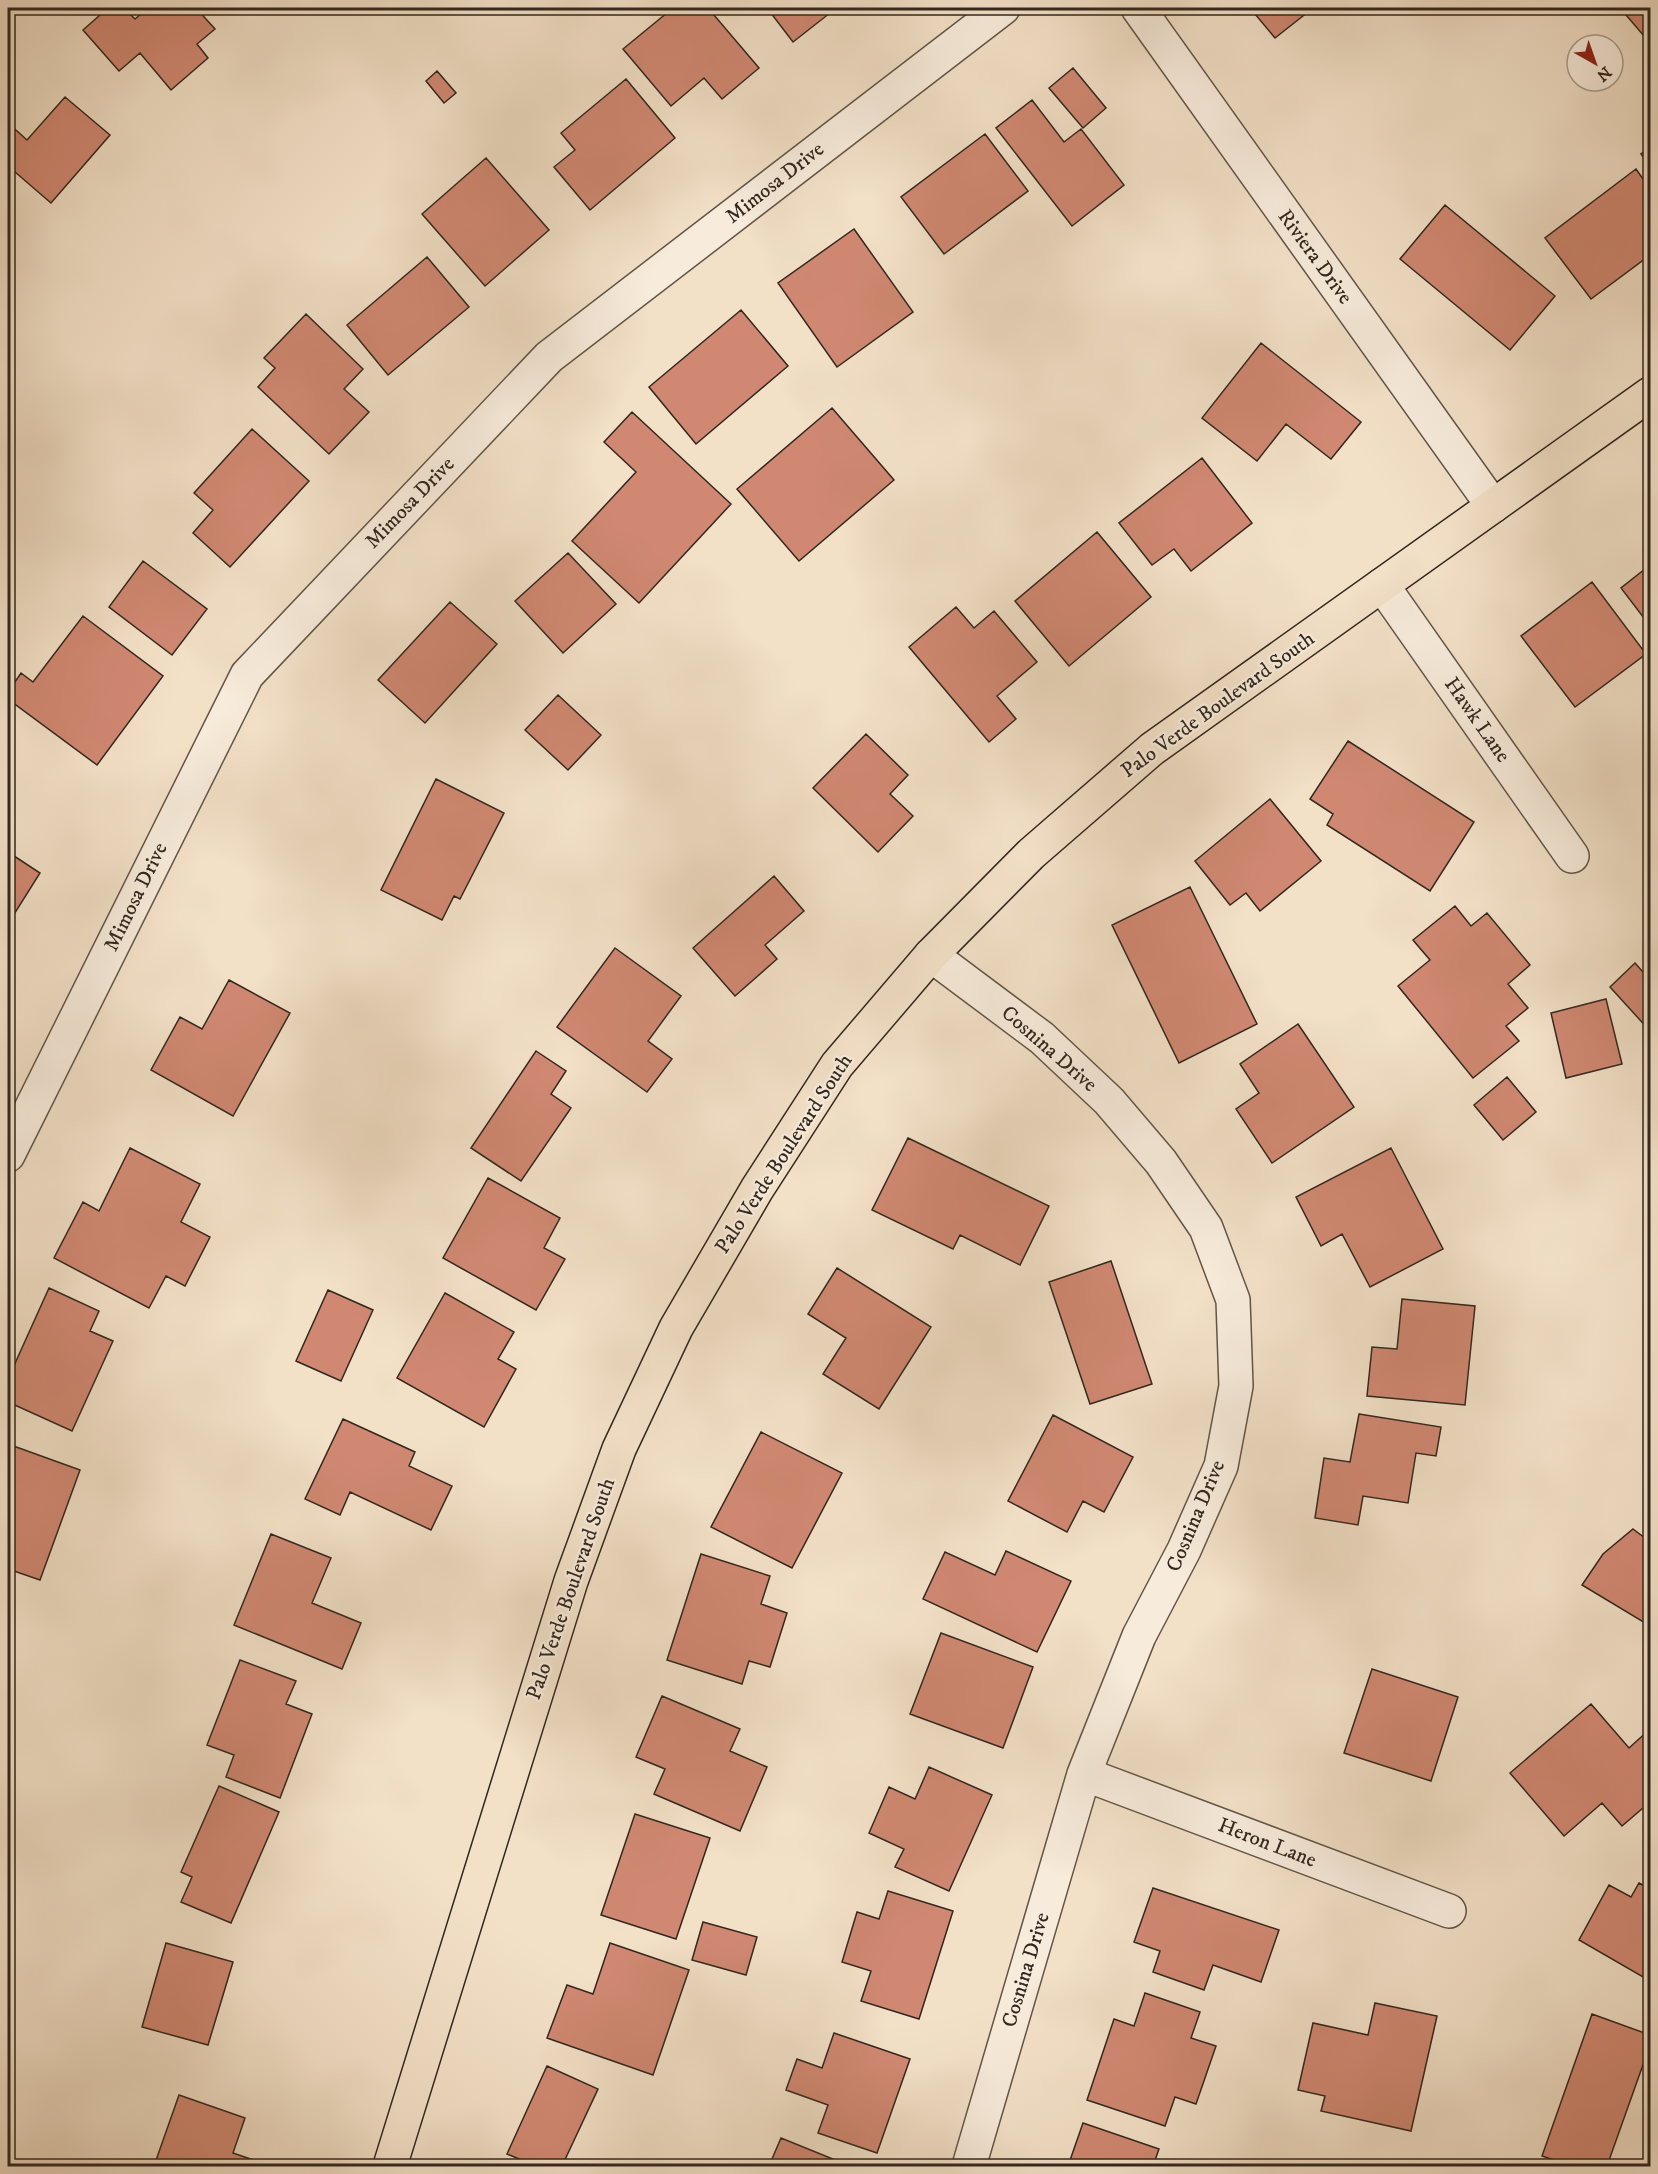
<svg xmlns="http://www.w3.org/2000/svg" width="1658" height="2174" font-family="'IM FELL DW Pica',serif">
  <rect width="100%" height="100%" fill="#f2e0c7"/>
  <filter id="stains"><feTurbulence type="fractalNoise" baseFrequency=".00333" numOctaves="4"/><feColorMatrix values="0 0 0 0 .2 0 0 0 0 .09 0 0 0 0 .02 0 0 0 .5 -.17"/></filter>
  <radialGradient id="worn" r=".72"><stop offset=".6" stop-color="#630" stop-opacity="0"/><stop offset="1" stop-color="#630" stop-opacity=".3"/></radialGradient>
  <!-- building -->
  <path fill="#d08872" stroke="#32271e" stroke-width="1.5" d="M108 8H124L135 19 148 8H196L215 29 197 44 208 58 171 90 140 53 119 71 83 30Z
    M673 8H708L759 68 722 99 704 78 671 106 623 49Z
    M767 8H826L830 13 793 42Z
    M1250 8H1313L1275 38Z
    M1620 8H1650V43Z
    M1073 68 1106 108 1083 128 1049 88Z
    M437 71 456 93 444 103 426 81Z
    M626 79 675 138 590 210 554 167 575 150 561 133Z
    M65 97 110 135 51 203 8 166V123L27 140Z
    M1032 100 1064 142 1081 129 1124 185 1072 226 996 128Z
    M985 134 1028 191 944 254 901 197Z
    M1650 147V167L1641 154Z
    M486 158 549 230 485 286 422 214Z
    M1636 169 1650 189V255L1591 299 1545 238Z
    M1445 205 1555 296 1510 350 1400 259Z
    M854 229 913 312 837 367 778 283Z
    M427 257 469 307 388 375 347 325Z
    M741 310 788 366 696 444 649 387Z
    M306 314 363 369 344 389 369 412 329 454 258 387 275 368 264 358Z
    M1261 343 1361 422 1331 459 1286 424 1257 461 1202 418Z
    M832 408 894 480 799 561 737 489Z
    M632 412 731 504 639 603 572 541 636 472 604 442Z
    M252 429 309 481 230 567 193 533 213 510 194 493Z
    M1202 458 1252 523 1191 571 1174 549 1152 565 1119 523Z
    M1097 532 1151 597 1069 666 1015 601Z
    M568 553 616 604 563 653 515 601Z
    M143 561 207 609 172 655 109 607Z
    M1650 565V626L1621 588Z
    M1592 582 1646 654 1575 707 1521 636Z
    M450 602 497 644 425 723 378 680Z
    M956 607 974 628 994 611 1037 662 997 696 1016 719 989 742 909 647Z
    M83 616 163 676 97 765 8 699V692L21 673 33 682Z
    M558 695 601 735 568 770 525 730Z
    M866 734 908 775 890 794 913 816 878 852 813 788Z
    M1348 741 1474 822 1430 891 1327 825 1333 814 1310 799Z
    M436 779 504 813 460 899 454 896 442 920 381 890Z
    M1270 799 1321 861 1260 911 1246 893 1230 905 1195 861Z
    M8 852 40 873 8 924Z
    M774 876 804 911 765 945 777 959 735 996 693 948Z
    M1190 887 1257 1024 1179 1063 1112 925Z
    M1455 906 1471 926 1487 913 1530 965 1508 984 1528 1008 1506 1026 1519 1041 1473 1078 1398 986 1430 960 1413 940Z
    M615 948 681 996 648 1041 672 1059 647 1092 557 1027Z
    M1635 963 1650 980V1031L1610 987Z
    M229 980 290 1013 233 1116 151 1070 180 1017 202 1029Z
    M1606 999 1622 1064 1566 1078 1551 1013Z
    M1298 1024 1354 1107 1272 1163 1236 1109 1259 1093 1240 1064Z
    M536 1051 566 1071 551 1094 571 1108 521 1181 471 1148Z
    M1507 1077 1536 1112 1503 1140 1474 1105Z
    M908 1138 1049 1206 1020 1265 960 1235 953 1249 872 1210Z
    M130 1148 200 1184 181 1222 210 1237 185 1286 166 1276 149 1308 54 1258 83 1202 99 1211Z
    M1391 1148 1443 1249 1370 1287 1342 1234 1321 1246 1296 1197Z
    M488 1178 560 1218 544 1248 565 1259 536 1310 443 1258Z
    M1111 1261 1152 1384 1090 1404 1049 1282Z
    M837 1268 931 1327 879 1409 823 1374 846 1338 808 1314Z
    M49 1288 99 1311 90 1331 113 1341 72 1431 8 1402V1379Z
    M328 1290 373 1310 341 1381 296 1361Z
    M445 1293 514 1332 498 1359 516 1369 484 1427 397 1378Z
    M1402 1299 1475 1306 1465 1405 1367 1396 1372 1347 1397 1349Z
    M1359 1414 1441 1427 1436 1456 1416 1453 1408 1503 1363 1496 1358 1525 1315 1518 1324 1458 1350 1462Z
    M1053 1415 1133 1457 1104 1512 1083 1501 1067 1532 1008 1501Z
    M343 1419 415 1452 409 1466 452 1486 431 1530 350 1492 340 1515 305 1499Z
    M761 1432 842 1473 792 1568 711 1527Z
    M8 1444 80 1470 40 1580 8 1569Z
    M1633 1529 1649 1541 1650 1539V1626L1582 1585 1603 1554Z
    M271 1534 331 1558 312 1603 361 1623 342 1669 234 1625Z
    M1006 1551 1071 1581 1037 1652 923 1599 945 1552 995 1575Z
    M701 1554 770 1576 761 1604 787 1613 770 1667 749 1661 742 1684 667 1660Z
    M941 1633 1033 1667 1003 1748 910 1714Z
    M240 1660 296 1681 286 1704 312 1714 280 1798 226 1777 234 1755 207 1745Z
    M1372 1669 1458 1697 1431 1781 1344 1753Z
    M662 1696 740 1729 730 1751 767 1767 740 1831 654 1794 665 1769 636 1757Z
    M1591 1704 1629 1748 1649 1730 1650 1732V1802L1622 1826 1602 1803 1564 1836 1510 1773Z
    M929 1767 992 1795 949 1891 895 1867 904 1849 869 1833 889 1787 915 1799Z
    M219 1786 279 1812 231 1923 181 1902 192 1877 181 1872Z
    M635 1814 710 1838 676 1939 601 1915Z
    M1639 1883 1650 1889V1981L1579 1940 1609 1885 1631 1897Z
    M1153 1888 1279 1930 1261 1982 1213 1965 1204 1990 1153 1972 1160 1951 1134 1942Z
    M888 1891 953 1911 919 2019 861 2001 871 1971 842 1962 857 1912 879 1919Z
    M703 1922 757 1937 746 1975 692 1960Z
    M166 1943 233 1962 208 2045 142 2027Z
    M610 1943 689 1970 653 2075 547 2038 567 1985 593 1994Z
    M1145 1993 1200 2012 1191 2038 1216 2046 1196 2104 1175 2097 1165 2126 1087 2100 1114 2019 1134 2026Z
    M1375 2003 1437 2016 1411 2131 1321 2111 1325 2096 1298 2090 1313 2023 1368 2035Z
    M1592 2014 1650 2035V2045L1607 2166H1572L1542 2156Z
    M834 2033 910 2059 877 2153 818 2133 828 2105 786 2090 797 2059 822 2068Z
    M547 2066 598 2089 562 2166H536L507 2154Z
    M179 2095 245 2118 233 2153 265 2164V2166H154Z
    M1083 2123 1159 2149 1153 2166H1068Z
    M781 2138 850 2166H769Z"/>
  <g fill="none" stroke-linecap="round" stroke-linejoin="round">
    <defs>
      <path id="minor" d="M1138 8 1493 506
        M1382 585 1572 856
        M931 955 1042 1038 1109 1101 1161 1162 1206 1228 1233 1300 1236 1386 1221 1466 1184 1550 1139 1636 1084 1774 969 2166
        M8 1155 247 675 549 357 1003 8
        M1084 1774 1449 1911"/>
      <path id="major" d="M390 2166 571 1581 619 1449 676 1328 757 1189 837 1065 931 955 1031 854 1152 749 1650 394"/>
    </defs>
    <!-- minor casing -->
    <use href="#minor" stroke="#625548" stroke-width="36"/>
    <!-- major casing -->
    <use href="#major" stroke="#32271e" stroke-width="36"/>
    <!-- minor -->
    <use href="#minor" stroke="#f7ebdb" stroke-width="33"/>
    <!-- major -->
    <use href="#major" stroke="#f2e0c7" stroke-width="33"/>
  </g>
  <g text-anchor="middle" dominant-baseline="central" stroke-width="4.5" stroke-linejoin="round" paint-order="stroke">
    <!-- street labels -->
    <g font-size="21" fill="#32271e" stroke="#f7ebdb">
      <text transform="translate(775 183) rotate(-38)">Mimosa Drive</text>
      <text transform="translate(1315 257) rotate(54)">Riviera Drive</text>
      <text transform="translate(410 503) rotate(-46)">Mimosa Drive</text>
      <text transform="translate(1218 705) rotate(-36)">Palo Verde Boulevard South</text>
      <text transform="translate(1477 720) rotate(55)">Hawk Lane</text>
      <text transform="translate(136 897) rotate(-64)">Mimosa Drive</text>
      <text transform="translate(1049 1049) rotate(41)">Cosnina Drive</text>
      <text transform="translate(784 1154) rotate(-57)">Palo Verde Boulevard South</text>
      <text transform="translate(1196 1516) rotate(-67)">Cosnina Drive</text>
      <text transform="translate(571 1589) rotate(-71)">Palo Verde Boulevard South</text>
      <text transform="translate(1267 1843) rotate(21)">Heron Lane</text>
      <text transform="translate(1026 1970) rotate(-73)">Cosnina Drive</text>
    </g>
  </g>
  <!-- margin -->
  <rect width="1658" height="2174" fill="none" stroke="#f2e0c7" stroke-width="30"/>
  <rect x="9" y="9" width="1640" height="2156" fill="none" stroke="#32271e" stroke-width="3"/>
  <rect x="15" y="15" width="1628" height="2144" fill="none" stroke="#32271e" stroke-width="1.5"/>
  <!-- north arrow -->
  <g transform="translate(1595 63) rotate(140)"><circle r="28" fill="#f7ebdb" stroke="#a89d8f" stroke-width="1.5"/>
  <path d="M0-4.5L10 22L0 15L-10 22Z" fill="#8f2418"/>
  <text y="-9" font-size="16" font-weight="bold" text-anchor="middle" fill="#32271e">N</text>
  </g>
  <rect width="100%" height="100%" filter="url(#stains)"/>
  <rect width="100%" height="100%" fill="url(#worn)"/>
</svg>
